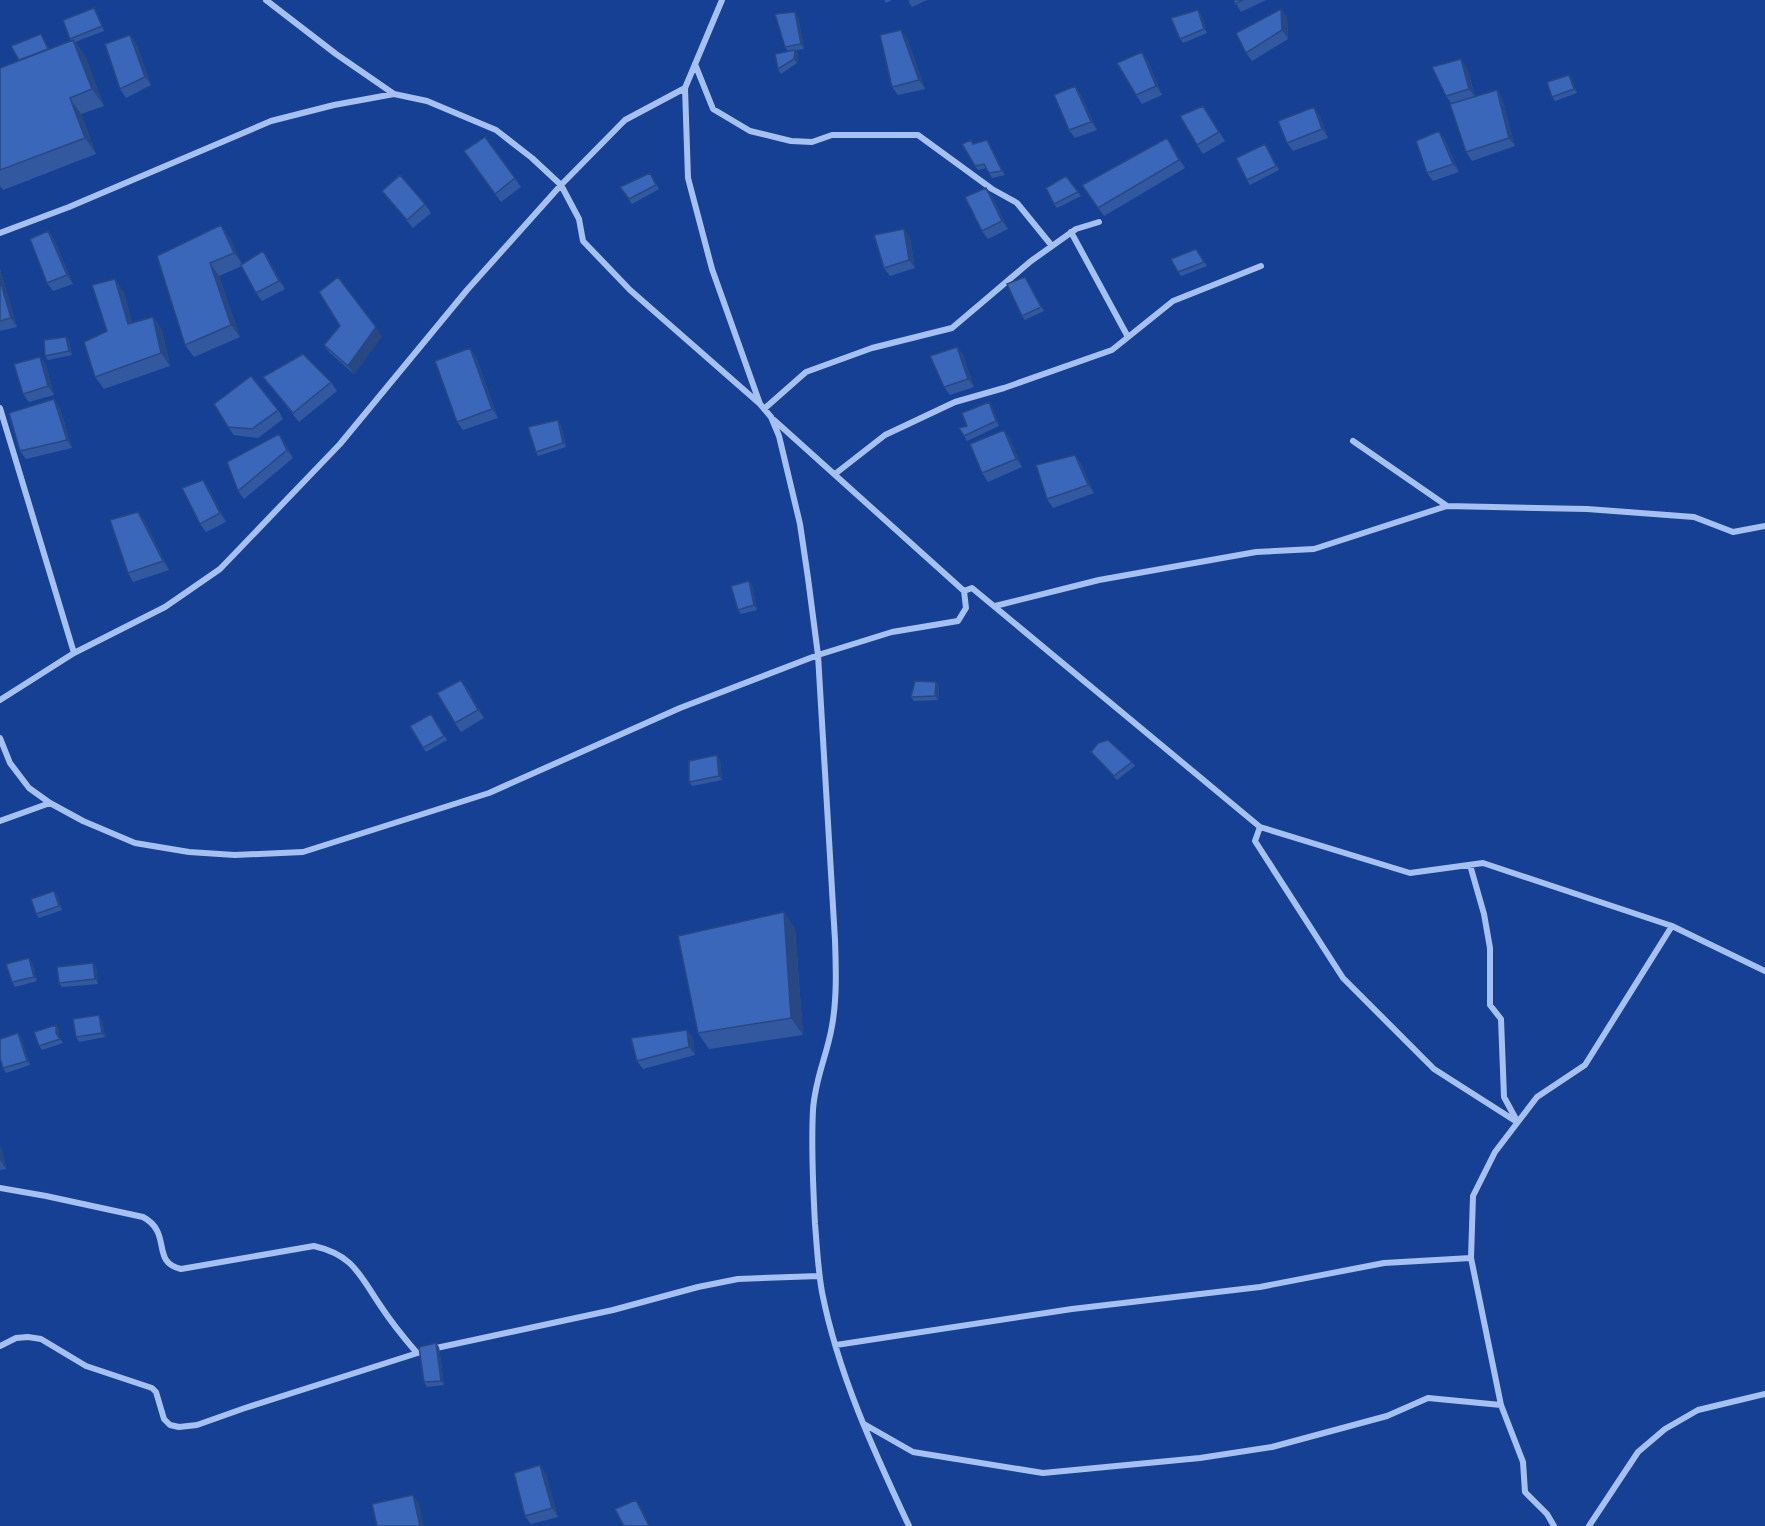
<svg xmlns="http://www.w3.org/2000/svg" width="1765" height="1526" font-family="Poppins,sans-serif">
  <rect width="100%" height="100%" fill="#164094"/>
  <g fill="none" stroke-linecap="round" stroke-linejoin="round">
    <!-- minor -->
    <path stroke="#a6c0f1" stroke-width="6" d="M266 0 336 54 394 94 427 101 496 130 532 158 561 185 579 219 583 241 630 290 760 404 771 417 779 436 800 524 808 578 818 655 835 940C836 969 837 998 832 1026 827 1056 815 1078 813 1110 811 1148 813 1187 815 1224 817 1247 818 1270 822 1292 838 1374 874 1451 909 1526
      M695 64 713 109 750 131 791 141 812 142 832 135H918L992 189 1017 203 1052 246
      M685 88 688 178 712 269 760 404
      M1071 232 1128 337
      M0 233 69 207 271 121 334 105 394 94
      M0 408 74 653
      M764 409 806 372 872 348 952 328 1031 261 1076 229 1099 222
      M835 474 885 435 955 402 1004 388 1112 350 1173 301 1261 266
      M1447 506 1587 509 1694 517 1733 532 1765 526
      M964 591 972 588 1260 827 1410 873 1483 863 1672 926 1765 971
      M995 606 1099 580 1256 552 1314 549 1447 506 1353 441
      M0 700 74 653 165 607 220 569 340 444 467 290 561 185 625 120 685 88 722 0
      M0 738 10 763 29 788 50 803 83 821 135 843 189 852 235 855 303 852 489 793 680 708 818 655 892 632 958 621 966 608 964 591 774 420
      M0 821 50 803
      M1260 827 1255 841 1343 978 1434 1069 1517 1122
      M1470 865 1484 914 1490 948V1005L1501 1019 1504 1097 1517 1121
      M0 1188 46 1196 143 1217C173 1233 150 1262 181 1269L314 1246C353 1255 359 1274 380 1305 391 1322 404 1338 417 1353
      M836 1345 1072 1309 1260 1287 1384 1263 1471 1258
      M0 1346 16 1338 28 1337 41 1339 86 1366 152 1388 156 1392 164 1419 170 1425 179 1427 197 1425 245 1408 427 1350 613 1310 698 1287 738 1279 819 1276
      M864 1424 913 1452 1043 1473 1200 1458 1272 1447 1387 1416 1428 1398 1501 1405
      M1554 1526 1547 1514 1525 1492 1523 1462 1501 1405 1471 1258 1473 1196 1495 1152 1537 1097 1585 1065 1672 926
      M1589 1526 1638 1452 1665 1429 1698 1410 1765 1394"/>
  </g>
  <!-- wall -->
  <path fill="#3259a0" d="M884 0H892L886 3Z
    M909 0H927L912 7 909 3Z
    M1234 0H1266L1241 12Z
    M94 8 97 12 104 31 75 42 85 56 104 106 81 114 96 154 3 190 0 186V68L19 60 41 34 49 49 71 41 70 39Z
    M1281 9 1287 18 1288 39 1252 61 1246 53Z
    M1201 14 1207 33 1183 43 1180 39Z
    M798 16 804 49 796 50 798 54 797 63 781 74 778 69 788 51 785 47Z
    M130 35 136 43 151 85 126 98 120 89Z
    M907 38 925 89 898 95 892 87Z
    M1148 61 1162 95 1142 104 1136 95Z
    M1467 68 1475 96 1497 90 1502 98 1515 146 1472 161 1466 152 1451 103 1446 96Z
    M1572 79 1577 93 1555 101 1552 97Z
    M1075 86 1081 95 1097 130 1075 138 1069 130Z
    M1203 106 1225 141 1203 154 1197 145Z
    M1320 116 1328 138 1293 151 1287 143Z
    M485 137 521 187 501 202 464 151Z
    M1167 138 1173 147 1185 168 1104 216 1082 185Z
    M971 140 973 144 987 140 1005 175 992 178 986 168 978 170 975 166Z
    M1445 140 1459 172 1433 181 1427 173Z
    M1268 149 1279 170 1250 185 1247 180Z
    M650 173 659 189 632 204 620 187Z
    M1066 176 1081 196 1057 208 1054 204Z
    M382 191 425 204 431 213 413 228 388 199Z
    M992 196 1008 229 988 239 982 231Z
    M48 231 54 239 73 284 53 291 47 283Z
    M230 238 242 265 263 251 269 260 285 289 262 301 256 293 242 266 219 276 240 337 194 357 185 345 157 256Z
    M910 238 915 268 890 276 884 268Z
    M1199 253 1207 266 1181 276 1178 272Z
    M0 269 17 327 0 331Z
    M1025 277 1044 311 1025 320 1022 316Z
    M124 292 132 323 153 317 162 330 170 366 104 389 95 377 107 331Z
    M340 326 382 336 354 374 330 353 324 345Z
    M66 337 69 341 72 355 48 360 45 356Z
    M957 347 963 355 974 387 950 395 944 387Z
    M40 357 46 365 54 395 29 402 23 394Z
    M476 357 498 418 463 430 457 422Z
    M263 377 331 382 337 391 299 422Z
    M989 402 992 406 999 426 967 441 964 436Z
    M60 408 72 448 26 459 20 451Z
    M278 410 283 419 258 438 234 435 228 427Z
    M561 424 566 447 538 456 536 452Z
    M279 434 285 443 293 458 244 499 238 491Z
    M1010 438 1022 467 988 482 982 473Z
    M1075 455 1081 464 1094 493 1053 508 1047 499Z
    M203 480 209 489 226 522 206 532 200 524Z
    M138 512 144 520 169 570 133 582 128 573Z
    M749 581 752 585 757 610 741 614 738 610Z
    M936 682 939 686 938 700 914 701 911 697Z
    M467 688 484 718 461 732 455 723Z
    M431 714 447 740 426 752 423 748Z
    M1091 752 1132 762 1135 766 1117 780Z
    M717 755 720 760 722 780 692 786 689 782Z
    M54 891 57 895 62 910 39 918 36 914Z
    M784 912 795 929 803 1035 709 1049 698 1033Z
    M32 963 37 981 15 987 12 982Z
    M93 963 96 967 98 984 62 987 59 983Z
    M102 1020 105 1037 79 1042 76 1037Z
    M59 1029V1037L63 1043 42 1050 39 1046Z
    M687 1030 693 1038 695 1055 643 1069 637 1061Z
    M18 1033 21 1037 30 1065 6 1073 3 1068Z
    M0 1147 2 1150 6 1169 0 1170Z
    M439 1347 444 1385 427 1387 424 1382Z
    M546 1474 558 1517 531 1524 525 1516Z"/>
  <!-- shaded-wall -->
  <path fill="#294882" d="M94 8 97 12 104 31 102 26Z
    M1281 9 1287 18 1288 39 1282 30Z
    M1198 10 1201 14 1207 33 1204 29Z
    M795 12 798 16 804 49 801 44Z
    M901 30 907 38 925 89 919 80Z
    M130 35 136 43 151 85 145 77Z
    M73 40 85 56 104 106 92 89Z
    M795 50 798 54 797 63 794 59Z
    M1142 52 1148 61 1162 95 1156 86Z
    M1461 59 1467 68 1475 97 1469 89Z
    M1569 75 1572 79 1577 93 1574 89Z
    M1075 86 1081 95 1097 130 1091 122Z
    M1497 90 1502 98 1515 146 1509 138Z
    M70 98 81 114 96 154 85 138Z
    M1314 107 1320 116 1328 138 1322 129Z
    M1439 131 1445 140 1459 172 1453 164Z
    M1167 138 1173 147 1185 168 1179 160Z
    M987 140 990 144 1005 175 1002 171Z
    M986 188 992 196 1008 229 1002 221Z
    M221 225 230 238 243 265 234 253Z
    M904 229 910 238 915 268 909 260Z
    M48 231 54 239 73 284 67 275Z
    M263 251 269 260 285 289 279 281Z
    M210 263 219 276 240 337 231 325Z
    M0 269 17 327 11 318 0 280Z
    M115 279 124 292 136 337 128 324Z
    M153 317 162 330 170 366 161 353Z
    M376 327 382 336 354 374 348 366Z
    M66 337 69 341 72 355 69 351Z
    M957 347 963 355 974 387 968 379Z
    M470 348 476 357 498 418 492 409Z
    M40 357 46 365 54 395 48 386Z
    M54 399 60 408 72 448 67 440Z
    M989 402 992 406 999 426 996 421Z
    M558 420 561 424 566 447 563 443Z
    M1004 430 1010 438 1022 467 1016 459Z
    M279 434 285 443 293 458 287 450Z
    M1075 455 1081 464 1094 493 1088 485Z
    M203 480 209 489 226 522 220 513Z
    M138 512 144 520 169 570 163 561Z
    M749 581 752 585 757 610 754 605Z
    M461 680 467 688 484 718 478 710Z
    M936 682 939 686 938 700 935 696Z
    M717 755 720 760 722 780 719 776Z
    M54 891 57 895 62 910 59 906Z
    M784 912 795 929 803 1035 791 1018Z
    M29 958 32 963 37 981 34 977Z
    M93 963 96 967 98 984 95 979Z
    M99 1015 102 1020 105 1037 102 1033Z
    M56 1025 59 1029V1037L56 1033Z
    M687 1030 693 1038 695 1055 689 1047Z
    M18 1033 21 1037 30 1065 27 1061Z
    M0 1147 2 1150 6 1169 0 1160Z
    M436 1343 439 1347 444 1385 441 1381Z
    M540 1465 546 1474 558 1517 552 1508Z
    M413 1495 419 1503 424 1526H420Z
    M636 1500 642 1509 650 1526H649Z"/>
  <!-- building -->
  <path fill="#3a67ba" stroke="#294882" stroke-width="1.5" d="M1234 0H1243L1235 4Z
    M94 8 102 26 70 39 63 20Z
    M1281 9 1282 30 1246 53 1236 33Z
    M1198 10 1204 29 1180 39 1171 18Z
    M795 12 801 44 785 47 775 14Z
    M901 30 919 80 892 87 880 35Z
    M41 34 48 49 19 60 11 46Z
    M130 35 145 77 120 89 105 44Z
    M73 40 92 89 70 98 85 138 0 170V68Z
    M795 50 794 59 778 69 775 54Z
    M1142 52 1156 86 1136 95 1117 63Z
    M1461 59 1469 89 1446 96 1432 67Z
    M1569 75 1574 89 1552 97 1547 82Z
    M1075 86 1091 122 1069 130 1054 95Z
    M1497 90 1509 138 1466 152 1450 104Z
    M1203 106 1219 132 1197 145 1180 116Z
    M1314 107 1322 129 1287 143 1278 121Z
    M1439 131 1453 164 1427 173 1416 141Z
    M485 137 515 178 495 194 464 151Z
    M1167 138 1179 160 1098 208 1082 185Z
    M971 140 973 144 987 140 1002 171 989 173 984 164 975 166 962 144Z
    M1265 144 1276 166 1247 180 1236 158Z
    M650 173 656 185 629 199 620 187Z
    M400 175 425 204 407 220 382 191Z
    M1066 176 1078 192 1054 204 1046 188Z
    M986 188 1002 221 982 231 965 197Z
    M221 225 234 253 210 263 231 325 185 345 157 256Z
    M904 229 909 260 884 268 874 235Z
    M48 231 67 275 47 283 30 239Z
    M1196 249 1204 262 1178 272 1171 259Z
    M263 251 279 281 256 293 241 265Z
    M338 277 376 327 348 366 324 345 340 326 319 292Z
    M1025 277 1041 307 1022 316 1007 284Z
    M115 279 128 324 153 317 161 353 95 377 84 342 107 331 92 285Z
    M0 280 11 318 0 321Z
    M66 337 69 351 45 356 44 340Z
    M957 347 968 379 944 387 930 356Z
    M470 348 492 409 457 422 435 361Z
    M303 354 331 382 293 413 263 377Z
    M40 357 48 386 23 394 14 364Z
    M251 376 278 410 252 429 228 427 214 404Z
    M54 399 67 440 20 451 9 413Z
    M989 402 996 421 964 436 959 428 967 426 962 413Z
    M558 420 563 443 536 452 528 427Z
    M1004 430 1016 459 982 473 970 444Z
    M279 434 287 450 238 491 227 462Z
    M1075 455 1088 485 1047 499 1036 465Z
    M203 480 220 513 200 524 182 488Z
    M138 512 163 561 128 573 110 520Z
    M749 581 754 605 738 610 731 586Z
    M461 680 478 710 455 723 437 693Z
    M915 681 936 682 935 696 911 697Z
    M431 714 444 736 423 748 410 726Z
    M1108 740 1132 762 1114 776 1091 752 1098 743Z
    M717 755 719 776 689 782V761Z
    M54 891 59 906 36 914 31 899Z
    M784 912 791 1018 698 1033 678 936Z
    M29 958 34 977 12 982 6 964Z
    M93 963 95 979 59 983 57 967Z
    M99 1015 102 1033 76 1037 73 1019Z
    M56 1025V1033L60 1039 39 1046 34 1032Z
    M687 1030 689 1047 637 1061 631 1038Z
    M18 1033 27 1061 3 1068 0 1058V1039Z
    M436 1343 441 1381 424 1382 419 1347Z
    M540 1465 552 1508 525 1516 514 1473Z
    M413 1495 420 1526H377L372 1504Z
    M636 1500 649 1526H624L615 1509Z"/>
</svg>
